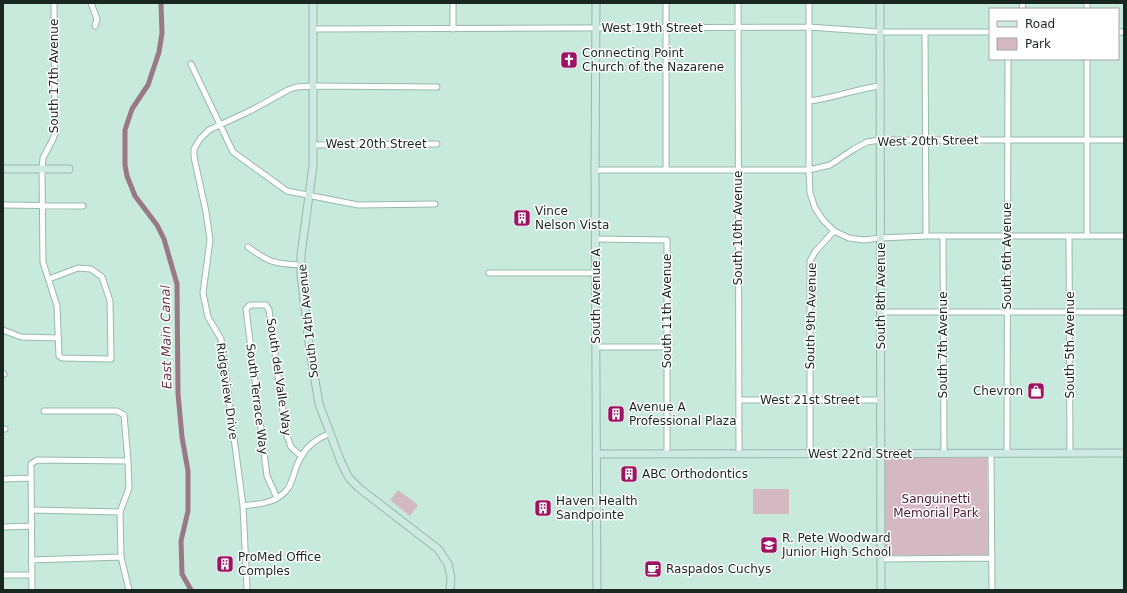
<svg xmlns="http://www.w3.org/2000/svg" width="1127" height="593" font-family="'DejaVu Sans',sans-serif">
  <rect width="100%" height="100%" fill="#c8eadd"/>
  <!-- park -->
  <path fill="#d4b9c3" d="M885 458H987L988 555H885Z
    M753 489H789V514H753Z
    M398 490 418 505 410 516 390 500Z"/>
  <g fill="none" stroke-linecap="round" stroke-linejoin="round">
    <!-- canal -->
    <path stroke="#9b7886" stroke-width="5" d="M161 3 162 33 159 52 148 85 132 109 125 130V165L127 176 135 196 157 225 164 239 177 284 178 394 182 437 188 471V511L181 541 182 574 191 590"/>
    <defs>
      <path id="street" d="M91 3 97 19 95 26
        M453 3V29
        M738 3 739 454
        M809 3V170L810 193 815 208 823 220 834 231 849 238 864 240 880 238 926 236H1124
        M1087 3V9
        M1022 9 1023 3
        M313 29 809 27 880 32H990
        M1118 32H1124
        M925 33 926 236
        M191 64 233 152 287 191 358 205 435 204
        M809 101C834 98 856 89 880 86
        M314 145 437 144
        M666 169V3
        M595 170H809L830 165 854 149 867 142 880 140H1124
        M3 205 83 206
        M1069 236 1070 453
        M1087 236V59
        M943 237 944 454
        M596 239 667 240V453
        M248 247C268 262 275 264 300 265
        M489 273H596
        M49 279 78 268 91 269 102 277 110 301 111 359 62 358 59 356 57 306 43 262 42 169 43 158 53 139 55 133 54 3
        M881 312H1124
        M3 330 21 337 59 338
        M596 347H667
        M3 374H4
        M739 400H881
        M44 411H117L124 415 128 461 129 488 120 512 121 557 129 590
        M3 429H5
        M810 453V261L815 252 834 231
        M1007 453 1008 59
        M991 454 992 590
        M3 479 31 478
        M277 498 267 476 246 309 250 305H266L269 310 286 433 291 447 301 456
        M243 506C252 505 262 504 271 501 296 491 290 475 301 457 307 446 318 438 329 434
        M32 510 120 512
        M3 527 32 526
        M881 559 992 558
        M31 560 121 557
        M3 575H31
        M32 590 31 464 37 460 128 461
        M247 590 243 506 221 339 208 317 203 293 210 240 206 212 194 157V149L200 139 209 130 252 110 288 90 296 87 313 86 437 87"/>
      <path id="secondary" d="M313 3V166L301 255V275L310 351 319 404 341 462 349 478 359 488 438 549 448 564 451 577 450 590
        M596 3 595 170 597 590
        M880 3 881 590
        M3 169H69
        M596 454 1124 453"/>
    </defs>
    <!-- street casing -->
    <use href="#street" stroke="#98b8ac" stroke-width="7"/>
    <!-- secondary casing -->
    <use href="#secondary" stroke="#98b8ac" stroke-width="9"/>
    <!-- street -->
    <use href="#street" stroke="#fff" stroke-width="5"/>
    <!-- secondary -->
    <use href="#secondary" stroke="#cee9e1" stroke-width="7"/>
  </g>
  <!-- icons -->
  <defs>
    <symbol id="church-square" viewBox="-11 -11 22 22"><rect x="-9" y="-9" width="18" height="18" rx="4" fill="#9d1463" stroke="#fff"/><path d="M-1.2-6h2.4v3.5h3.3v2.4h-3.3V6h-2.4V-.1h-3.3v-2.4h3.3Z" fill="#fff"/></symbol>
    <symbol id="building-square" viewBox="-11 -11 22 22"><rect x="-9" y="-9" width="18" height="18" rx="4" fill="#9d1463" stroke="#fff"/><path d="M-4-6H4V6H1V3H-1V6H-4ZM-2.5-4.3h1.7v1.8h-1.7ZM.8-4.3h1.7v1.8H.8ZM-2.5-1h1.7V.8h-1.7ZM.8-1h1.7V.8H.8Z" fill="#fff"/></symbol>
    <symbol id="shop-square" viewBox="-11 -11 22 22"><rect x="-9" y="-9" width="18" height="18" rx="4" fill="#9d1463" stroke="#fff"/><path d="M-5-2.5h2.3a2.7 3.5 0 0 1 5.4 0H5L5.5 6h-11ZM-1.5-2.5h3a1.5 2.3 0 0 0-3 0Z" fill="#fff"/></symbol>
    <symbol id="school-square" viewBox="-11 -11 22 22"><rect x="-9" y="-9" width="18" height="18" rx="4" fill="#9d1463" stroke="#fff"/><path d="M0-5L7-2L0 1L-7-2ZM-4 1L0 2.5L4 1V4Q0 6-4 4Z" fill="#fff"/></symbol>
    <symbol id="cafe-square" viewBox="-11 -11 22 22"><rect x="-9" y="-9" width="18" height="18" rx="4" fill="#9d1463" stroke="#fff"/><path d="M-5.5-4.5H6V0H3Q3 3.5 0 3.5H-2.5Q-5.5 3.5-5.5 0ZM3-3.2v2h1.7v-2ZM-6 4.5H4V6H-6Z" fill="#fff"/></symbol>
  </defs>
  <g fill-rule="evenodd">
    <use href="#church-square" x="559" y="50" width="20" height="20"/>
    <use href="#building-square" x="512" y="208" width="20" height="20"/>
    <use href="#shop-square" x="1026" y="381" width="20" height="20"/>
    <use href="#building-square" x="606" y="404" width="20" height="20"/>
    <use href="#building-square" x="619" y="464" width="20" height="20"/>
    <use href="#building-square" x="533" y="498" width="20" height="20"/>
    <use href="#school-square" x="759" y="535" width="20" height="20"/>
    <use href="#building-square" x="215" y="554" width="20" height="20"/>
    <use href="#cafe-square" x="643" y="559" width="20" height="20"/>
  </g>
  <g text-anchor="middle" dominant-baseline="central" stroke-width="3" stroke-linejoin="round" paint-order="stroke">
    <!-- street labels -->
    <g font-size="12" fill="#192621" stroke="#fff">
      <text x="652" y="28">West 19th Street</text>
      <text transform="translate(54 76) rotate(-90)">South 17th Avenue</text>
      <text transform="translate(928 141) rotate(-1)">West 20th Street</text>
      <text x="376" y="144">West 20th Street</text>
      <text transform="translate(738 228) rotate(-90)">South 10th Avenue</text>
      <text transform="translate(1007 256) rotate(-90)">South 6th Avenue</text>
      <text transform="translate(596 296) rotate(-90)">South Avenue A</text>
      <text transform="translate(881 296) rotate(-90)">South 8th Avenue</text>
      <text transform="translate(667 311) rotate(-90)">South 11th Avenue</text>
      <text transform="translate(811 316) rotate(-89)">South 9th Avenue</text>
      <text transform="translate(308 321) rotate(-96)">South 14th Avenue</text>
      <text transform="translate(943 345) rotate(-90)">South 7th Avenue</text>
      <text transform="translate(1070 345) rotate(-90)">South 5th Avenue</text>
      <text transform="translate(279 377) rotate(82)">South del Valle Way</text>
      <text transform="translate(227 391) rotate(82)">Ridgeview Drive</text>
      <text transform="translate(257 399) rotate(83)">South Terrace Way</text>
      <text x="810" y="400">West 21st Street</text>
      <text x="860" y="454">West 22nd Street</text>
    </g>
    <!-- poi labels -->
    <g font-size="12" fill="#192621" stroke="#fff" text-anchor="start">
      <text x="582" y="53">Connecting Point<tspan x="582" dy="14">Church of the Nazarene</tspan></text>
      <text x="535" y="211">Vince<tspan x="535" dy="14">Nelson Vista</tspan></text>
      <text x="1023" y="391" text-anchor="end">Chevron</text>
      <text x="629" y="407">Avenue A<tspan x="629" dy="14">Professional Plaza</tspan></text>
      <text x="642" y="474">ABC Orthodontics</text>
      <text x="556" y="501">Haven Health<tspan x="556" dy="14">Sandpointe</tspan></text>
      <text x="782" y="538">R. Pete Woodward<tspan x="782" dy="14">Junior High School</tspan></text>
      <text x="238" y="557">ProMed Office<tspan x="238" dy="14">Comples</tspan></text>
      <text x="666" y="569">Raspados Cuchys</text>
    </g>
    <!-- park labels -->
    <g font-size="12" fill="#491a31" stroke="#fff">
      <text x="936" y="499">Sanguinetti<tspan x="936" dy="14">Memorial Park</tspan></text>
    </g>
    <!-- water labels -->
    <g font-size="13" font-style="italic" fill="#6c3950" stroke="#fff">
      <text transform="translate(166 337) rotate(-91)">East Main Canal</text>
    </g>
  </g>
  <!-- border -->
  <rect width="1127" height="593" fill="none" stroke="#192621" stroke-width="8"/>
  <!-- legend -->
  <rect x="989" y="8" width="130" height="52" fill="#ffffff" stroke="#a3a8a6"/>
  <rect x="997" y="21" width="20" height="6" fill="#cee9e1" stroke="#a3a8a6"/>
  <text x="1025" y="28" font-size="12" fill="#192621">Road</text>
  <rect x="997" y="38" width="20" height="12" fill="#d4b9c3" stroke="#a3a8a6"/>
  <text x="1025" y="48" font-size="12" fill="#192621">Park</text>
</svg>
